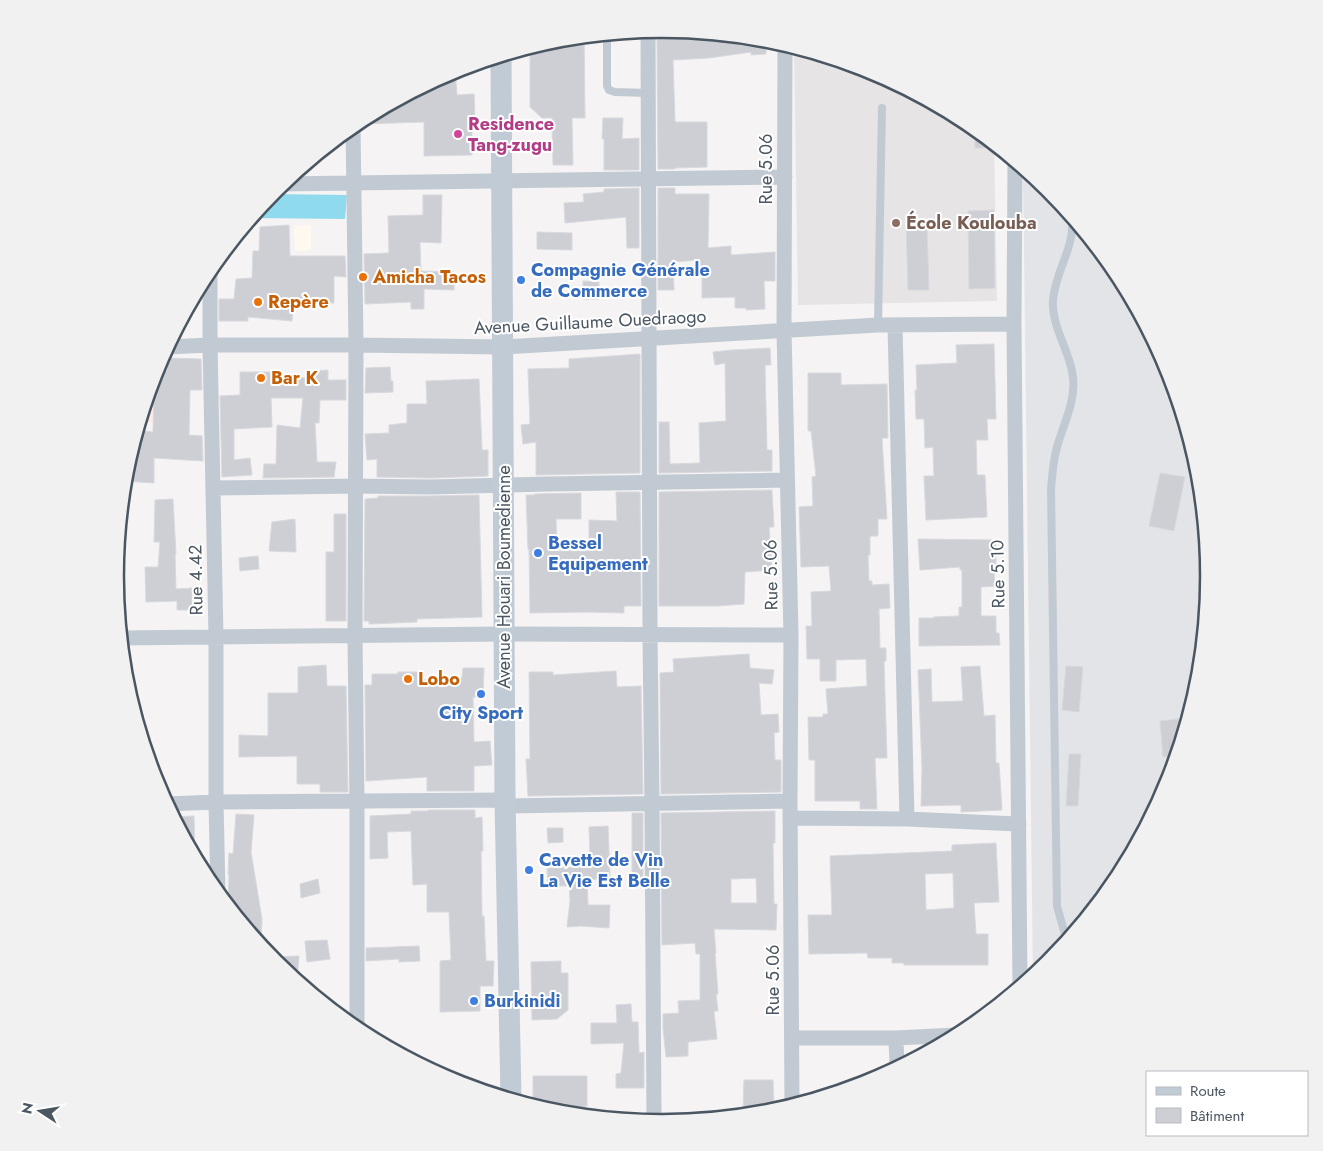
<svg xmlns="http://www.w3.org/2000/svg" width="1323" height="1151" font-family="Jost,sans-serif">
  <rect width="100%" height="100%" fill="#f5f3f3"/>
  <!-- commercial -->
  <path fill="#fdf9ef" d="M311 225V250L295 251 294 226Z"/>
  <!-- education -->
  <path fill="#e6e4e5" d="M794 47 871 70 965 121 994 145 997 301 798 305Z"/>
  <!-- medical -->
  <path fill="#fce8e6" d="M146 400H153V422L139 423Z"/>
  <!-- airport -->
  <path fill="#e2e4e7" d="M1023 168 1048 189 1116 272 1167 367 1198 469 1208 576 1198 682 1167 785 1116 879 1048 962 1033 975Z"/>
  <!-- water -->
  <path fill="#90daee" d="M271 194 347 195 345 219 251 218Z"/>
  <!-- building -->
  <path fill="#cdcfd5" stroke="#d7d9de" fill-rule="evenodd" d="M684 31 766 39V54L751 55V52L709 58 673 60 675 122H707V167L675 168V169H658L657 32Z
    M584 36 585 118H572L573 165H553L552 118H542L530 107V47L555 39Z
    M455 70 457 95 474 94 475 120H472V155L424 156V122L362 124 360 119Z
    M603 118H623L622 139 639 138V170H604V139H602Z
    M975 129 985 137 998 148H975Z
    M639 188V248H627L626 217 565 223 564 203 584 202 583 194 604 192V189Z
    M658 188H675V194H709L708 248 731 246V255L775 252V281H764L765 309 746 310V308H735V297L702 298V273H700V260L673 262 674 290H658V275H659L658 264Z
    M423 195H442L441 243 420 242 421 271 454 272V290L424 289V309H411V302L365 304 364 254 389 253 388 216 423 215Z
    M994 210 995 288 969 289 968 211Z
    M906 223H927L929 290H908Z
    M289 225 290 256H345L346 277 334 276V303H293L292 321 248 317V321H219V299H234L236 279 252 278 253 251H259L260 227Z
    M537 232 572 233V250L537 249Z
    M583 281 599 282V299H583Z
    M994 344 996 419H987L988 440H976L977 475H985L987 517 926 520 924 476H934L933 447 925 448 924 419H916L915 390H917L916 365 957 363 956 345Z
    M770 348 771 365H765L767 450H772V471L659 473V422H669L670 464 700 463 699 423 726 421 725 363 715 365 713 352 732 350Z
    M640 354V473L536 475V442L523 444 521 425 530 424 528 369 569 368V359Z
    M168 358 201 359 202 390H190L189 435 202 436 203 461 154 458V483L124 481 125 469 137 430 153 432 154 395H148L155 371H167Z
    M390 367 391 381H393V392L365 393 366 368Z
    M328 370V380H346V400H320L319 423H315L317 462H336L334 477 263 478 264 464H276L277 425 300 428 303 398H271L272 427 234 429V460L250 458 252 475 222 477 220 396 240 395V372H279L281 377 310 378V371Z
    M808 373H841V385L887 384 888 438H882L887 519H878V536H870V555H868L869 581H872V585L889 584 890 608 879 609 880 648H886V661H884L887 758H875L877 809H860V801H815V760H809L808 717H823V714H828L826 689 867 686 866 659 836 660V681H820V659H807L806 626H812L811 592 831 591 829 566 801 567 799 507 813 506 812 477 816 476 811 431H808Z
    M479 379 482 450H488V476L430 478 377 477V459L367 460 365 434 389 433V425L407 423V404H427L426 381Z
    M1160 473 1185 477 1174 531 1149 526Z
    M772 490 774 527H769L772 570 745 572 744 604 717 606H659V492Z
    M616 492H640L641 606H624V613L586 612 530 613 529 549H528L526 495H535V494L581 493V519H556L557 551H589V520L617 521Z
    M479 495 482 617 417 619V622L369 624V621H364L365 499 378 498V496H430Z
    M173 499 176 554H175L176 589 192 588V610H177V601L146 602 145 567H158L160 542H154L155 500Z
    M334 514H346V621H326V552H334Z
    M295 519 296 552 269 551 272 522Z
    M918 539 996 540V569H994L995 586 981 587V616H996V633H999L1000 645 919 646V618H934L933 617 959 616V607H962V570H960V567L920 570Z
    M258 556 259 569 240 571 239 558Z
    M749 654 750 668 774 670 772 684 759 683 761 715 778 714 779 732 774 733 775 760H781V792L661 794 660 673 674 672 673 659Z
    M326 665 327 686H346L348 792H320V784H297V756L239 757V735L268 736V693H298V667Z
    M980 666 984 716 995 715 996 763H999L1002 810 961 812V805L921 806 922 768 918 670 931 669 932 702 963 701 961 667Z
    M1066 666 1083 667 1079 712 1062 710Z
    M463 668H484L483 697H473L474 742 490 741 492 765 474 766V791H427V777L366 781 365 685H372V674H398V672H423V680L462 678Z
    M616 671 617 687 641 686 643 794 528 796 526 759H530L529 672H553V675Z
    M1187 718 1175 755 1163 757 1160 721Z
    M1069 754H1081L1078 806H1066Z
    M428 810H475V818L482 817 483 851H481L482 916H484L486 961H494L493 986H480V1011L440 1012V961L451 960 449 912H427V884L413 885 411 831 387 832 388 858 370 859V816L411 814V811H428Z
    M775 811V843H773L774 904H777L776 930 714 929 716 953H715L718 994H716L718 1011H714L717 1039 688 1042V1056L666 1057 663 1029V1014L679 1013 678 1001 700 1000V954H696L695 943 662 945 661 813ZM756 878 757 903H731V879Z
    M632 813H643V880H632Z
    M236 814 254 815 251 852 262 919 261 945 228 905 229 874H228L229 853 233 854Z
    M194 816 195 856 173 817Z
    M608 826 610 878 587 880 588 905H610L609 928 581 926 567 927 570 901 569 886H548L547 868 589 867 588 855H590L589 827Z
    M547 828H563V842L548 843Z
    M996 843 999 902 974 903 976 934H988V965H904V963H892V958H868L867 953 809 954 808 915H832L830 856 952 851V845ZM953 873 954 908 926 910 925 874Z
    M318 879 320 893 301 898 300 884Z
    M327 940 330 959 307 962 305 941Z
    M419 946 420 961 399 962V959L366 961V948Z
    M299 956 297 980 275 962 271 957Z
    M561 961V973H568V1010L557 1019 532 1020 531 962Z
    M631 1004 632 1022H638L639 1053 644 1052V1088H616V1074L621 1073 624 1043 591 1044V1023H617L616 1005Z
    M533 1076H587V1106H585V1115L555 1112 533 1105Z
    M744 1080H773L774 1104H771L772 1111 743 1114Z"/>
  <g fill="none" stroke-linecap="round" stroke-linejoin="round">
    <!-- lane -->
    <path stroke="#c1cad2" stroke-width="8" d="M607 34V86L609 90 615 92 648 93
      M878 325 882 108
      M1068 938 1064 931 1057 906 1051 489C1052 476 1053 463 1056 451 1062 426 1076 403 1073 377 1070 350 1051 327 1053 300 1055 272 1075 247 1072 219"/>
    <!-- street -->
    <path stroke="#c1cad2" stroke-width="15" d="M648 30 650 635 652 804 654 1121
      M785 44 784 330 791 635 790 801 792 1104
      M353 125 356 345 355 636 357 802V1030
      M1015 162 1014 324 1020 985
      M281 184 785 177
      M210 268V345L216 636V802L218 893
      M895 325 907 819
      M167 347 210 345H356L503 347 878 325 1014 324
      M213 488 356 486 430 487 548 484 787 480
      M121 638 504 634 791 635
      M167 804 216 802 505 800
      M505 806 790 801
      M790 818 907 819 1019 824
      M792 1038H896L956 1035
      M896 1038 897 1066"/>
    <!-- secondary -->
    <path stroke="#c1cbd6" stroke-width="21" d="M501 56 505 800 511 1098"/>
  </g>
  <!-- markers -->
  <circle fill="#d1479c" stroke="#fff" stroke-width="2" cx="458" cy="134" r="5"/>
  <circle fill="#8d6e63" stroke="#fff" stroke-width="2" cx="896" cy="223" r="5"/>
  <g fill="#e8710a" stroke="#fff" stroke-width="2">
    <circle cx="363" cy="277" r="5"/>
    <circle cx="258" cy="302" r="5"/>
    <circle cx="261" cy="378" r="5"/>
    <circle cx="408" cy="679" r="5"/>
  </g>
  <g fill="#3f7fe0" stroke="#fff" stroke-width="2">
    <circle cx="521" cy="280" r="5"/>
    <circle cx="538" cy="553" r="5"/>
    <circle cx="481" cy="694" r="5"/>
    <circle cx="529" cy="870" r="5"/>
    <circle cx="474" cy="1001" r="5"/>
  </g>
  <g text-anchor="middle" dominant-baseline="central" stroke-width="4" stroke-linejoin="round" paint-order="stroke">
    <!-- hotel labels -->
    <g font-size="18" font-weight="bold" fill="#b23c85" stroke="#fff" text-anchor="start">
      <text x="468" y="124">Residence<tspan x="468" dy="21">Tang-zugu</tspan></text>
    </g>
    <!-- street labels -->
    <g font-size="18" fill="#4a5661" stroke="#fff">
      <text transform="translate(766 169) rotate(-90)">Rue 5.06</text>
      <text transform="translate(590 322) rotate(-3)">Avenue Guillaume Ouedraogo</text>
      <text transform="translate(998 574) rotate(-91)">Rue 5.10</text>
      <text transform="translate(771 575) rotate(-91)">Rue 5.06</text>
      <text transform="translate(504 577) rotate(-90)">Avenue Houari Boumedienne</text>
      <text transform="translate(196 580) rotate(-91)">Rue 4.42</text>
      <text transform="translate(773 980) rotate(-90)">Rue 5.06</text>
    </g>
    <!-- education labels -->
    <g font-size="18" font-weight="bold" fill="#785e54" stroke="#fff" text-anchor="start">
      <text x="906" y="223">École Koulouba</text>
    </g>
    <!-- shop labels -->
    <g font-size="18" font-weight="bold" fill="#366cbe" stroke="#fff" text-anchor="start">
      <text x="531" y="270">Compagnie Générale<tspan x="531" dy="21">de Commerce</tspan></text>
      <text x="548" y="543">Bessel<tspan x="548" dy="21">Equipement</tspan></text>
      <text x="481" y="713" text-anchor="middle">City Sport</text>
      <text x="539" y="860">Cavette de Vin<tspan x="539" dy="21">La Vie Est Belle</tspan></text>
      <text x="484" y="1001">Burkinidi</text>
    </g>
    <!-- food labels -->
    <g font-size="18" font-weight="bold" fill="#c56008" stroke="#fff" text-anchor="start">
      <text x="373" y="277">Amicha Tacos</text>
      <text x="268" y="302">Repère</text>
      <text x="271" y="378">Bar K</text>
      <text x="418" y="679">Lobo</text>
    </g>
  </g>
  <!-- crop -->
  <path d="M0 0H1323V1151H0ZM124 576a538 538 0 1 1 1076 0a538 538 0 1 1-1076 0Z" fill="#f1f1f2" fill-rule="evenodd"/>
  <path fill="none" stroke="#4a5661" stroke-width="2.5" d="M124 576a538 538 0 1 1 1076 0a538 538 0 1 1-1076 0Z"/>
  <!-- legend -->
  <rect x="1146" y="1071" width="162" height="65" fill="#ffffff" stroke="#b7bbc0"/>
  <rect x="1156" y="1087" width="25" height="8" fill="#c1cbd6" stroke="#b7bbc0"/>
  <text x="1190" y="1096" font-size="15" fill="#4a5661">Route</text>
  <rect x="1156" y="1108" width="25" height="15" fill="#cdcfd5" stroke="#b7bbc0"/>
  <text x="1190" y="1121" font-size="15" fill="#4a5661">Bâtiment</text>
  <!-- north arrow -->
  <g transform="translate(40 1111) rotate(282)" stroke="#ffffff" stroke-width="4" paint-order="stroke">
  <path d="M0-4L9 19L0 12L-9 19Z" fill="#4a5661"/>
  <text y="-8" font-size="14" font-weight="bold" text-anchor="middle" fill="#4a5661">N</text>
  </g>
</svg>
